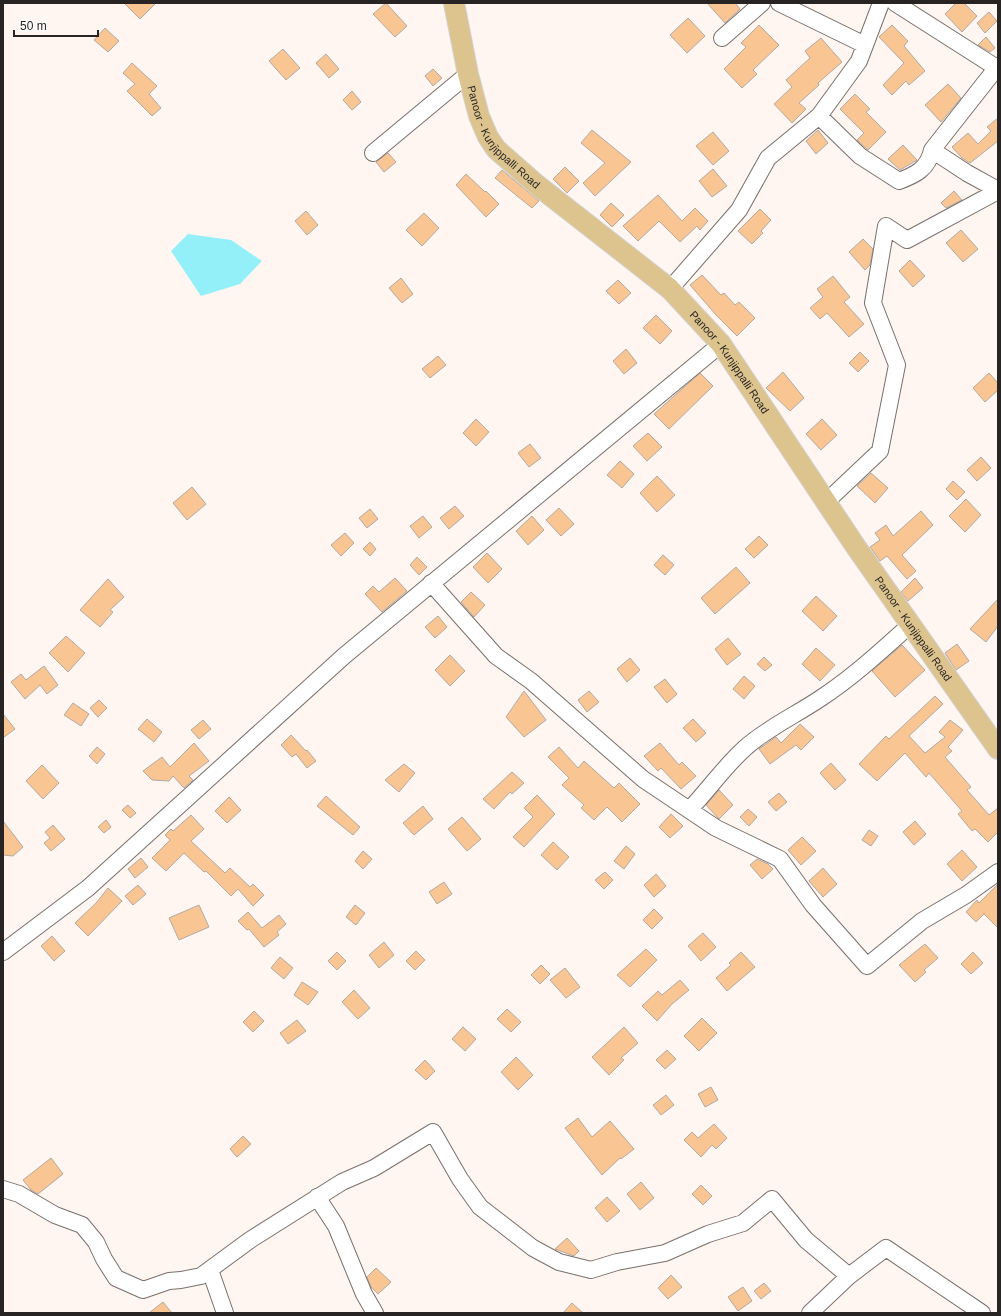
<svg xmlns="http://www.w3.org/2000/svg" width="1001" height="1316" font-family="Arial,sans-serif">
  <rect width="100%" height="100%" fill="#fff6f2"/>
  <!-- water -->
  <path fill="#93f0f9" d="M188 234 231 240 262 261 240 284 201 296 171 251Z"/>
  <!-- building -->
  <path fill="#f9c592" stroke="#b2aaa3" d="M124 3H156L140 19Z
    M386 3 407 26 395 37 373 14Z
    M707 3H735L740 9 725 23Z
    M956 3H964L977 16 962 32 945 14Z
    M989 12 997 21 985 33 977 23Z
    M688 18 705 36 687 53 670 35Z
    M759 25 779 45 753 70 757 74 742 88 724 69 746 47 741 43Z
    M892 25 908 41 904 46 925 71 909 85 906 81 892 95 883 85 904 63 879 37Z
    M105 28 119 41 108 52 94 40Z
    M986 37 995 48 990 52 978 45Z
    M821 38 842 62 818 83 819 85 799 103 806 109 792 123 774 104 792 87 786 80 810 58 805 51Z
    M283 49 300 68 286 80 269 61Z
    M326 54 339 69 329 78 316 63Z
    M132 63 157 86 149 94 161 108 152 116 127 91 135 84 123 73Z
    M433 69 442 78 433 86 425 76Z
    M948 84 961 98 941 122 925 105Z
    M352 91 361 102 352 110 343 100Z
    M855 94 870 109 866 112 886 132 868 150 857 140 864 133 840 109Z
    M998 118V141L970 163 962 158 952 147 968 133 978 144 991 131 987 127Z
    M592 130 631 162 595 196 583 183 605 163 581 143Z
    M818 130 828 143 816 154 806 141Z
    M713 132 729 151 713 165 696 146Z
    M903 145 917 160 900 170 888 159Z
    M388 153 396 162 384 172 376 162Z
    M565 167 579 181 567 193 553 179Z
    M713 169 727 186 712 197 699 181Z
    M502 170 539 201 532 208 495 178Z
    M466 174 485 192 486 191 499 204 486 217 456 185Z
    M954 191 962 200 946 208 941 203Z
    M658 195 682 221 695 208 708 221 700 230 697 226 680 242 659 221 638 241 623 226Z
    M611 203 624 215 612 227 600 215Z
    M760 209 771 220 761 231 763 233 752 244 738 231Z
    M306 211 318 225 307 235 295 221Z
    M424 213 439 228 422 246 406 230Z
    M961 230 978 249 963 262 946 243Z
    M863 239 873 249 870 265 865 270 849 252Z
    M910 260 925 276 913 287 899 271Z
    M702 275 721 295 724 293 735 305 739 302 755 318 737 336 717 316 690 285Z
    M833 276 850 297 844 302 864 324 849 337 827 313 820 319 810 308 823 297 817 289Z
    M401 278 413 294 402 303 389 288Z
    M618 280 631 293 619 304 606 291Z
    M656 315 672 331 660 344 643 328Z
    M626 349 637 363 624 374 613 361Z
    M860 352 869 361 858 372 849 363Z
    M438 356 446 365 430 378 422 369Z
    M783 372 804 398 790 411 766 388Z
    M700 373 713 386 669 429 654 414Z
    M989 373 998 383V390L985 402 973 388Z
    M476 419 489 432 476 446 463 433Z
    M822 419 837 435 821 450 806 434Z
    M648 433 662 447 647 461 633 446Z
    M530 444 541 458 529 467 518 453Z
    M981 457 991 468 977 481 967 470Z
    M620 461 634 474 622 488 607 475Z
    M871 473 888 488 875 503 857 486Z
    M657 476 675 495 657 512 640 493Z
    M953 481 965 492 957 500 946 489Z
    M192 487 206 504 187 520 173 503Z
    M966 499 981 515 965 532 949 516Z
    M455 506 464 516 449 529 440 518Z
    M559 508 574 524 561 536 546 520Z
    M370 509 378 519 367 528 359 518Z
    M921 511 933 525 902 555 916 571 907 579 887 556 880 561 870 547 880 540 875 533 886 525 893 536Z
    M423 516 432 527 419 538 410 526Z
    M532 516 544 530 528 545 516 531Z
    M345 533 354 543 341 556 331 545Z
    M759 536 768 545 754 558 745 549Z
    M370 542 376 549 370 556 363 549Z
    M487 553 502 569 488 583 473 567Z
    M663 555 674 565 665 575 654 565Z
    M417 557 427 567 419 575 410 565Z
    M736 567 750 583 715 614 701 598Z
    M395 578 407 591 382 612 365 594 373 586 379 592Z
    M915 578 923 588 908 601 901 592Z
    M108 579 124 597 110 610 113 612 100 627 80 610Z
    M471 592 485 605 474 617 461 602Z
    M816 596 837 616 823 631 802 611Z
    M998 599V626L986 642 970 629Z
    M438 616 447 627 435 638 425 627Z
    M66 636 85 653 68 672 49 653Z
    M728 638 741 654 727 665 715 649Z
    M957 644 969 661 956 670 945 653Z
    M902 645 925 670 895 697 872 671Z
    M816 648 835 665 820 681 802 664Z
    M450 655 465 671 450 686 435 670Z
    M764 657 772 665 765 671 757 664Z
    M630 658 640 670 627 682 617 669Z
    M44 666 58 685 47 694 40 685 25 699 11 682 21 674 26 680Z
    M744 676 755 686 744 699 733 689Z
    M665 679 677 694 667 703 654 687Z
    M524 691 546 720 524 737 506 717Z
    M589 691 599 702 587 712 578 700Z
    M935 696 943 704 909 736 925 753 945 737 939 732 950 720 963 730 948 747 952 751 945 757 971 787 967 790 989 815 998 808V832L988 842 975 829 972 831 958 814 962 811 929 773 926 777 905 753 877 781 859 764 886 736 889 739Z
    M99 700 107 708 98 717 90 708Z
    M73 703 89 714 81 726 64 715Z
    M3 714 15 729 3 738Z
    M147 719 162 732 154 742 138 729Z
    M693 719 706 733 696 742 683 728Z
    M203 720 211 729 199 739 191 730Z
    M800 724 814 737 801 750 796 745 770 764 759 749 776 737 781 743Z
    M291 735 306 751 307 750 316 761 307 768 296 754 292 757 281 745Z
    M194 743 209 761 189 776 193 780 184 788 173 776 169 781 152 780 143 771 162 757 170 767Z
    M660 743 679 765 682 762 696 776 681 789 661 768 658 771 644 756Z
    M97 747 105 754 97 764 89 756Z
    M559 747 578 768 584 761 614 788 619 783 640 804 622 822 607 807 594 820 581 808 584 805 562 785 569 778 548 757Z
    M831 763 846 780 835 790 820 773Z
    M404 764 415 773 399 792 385 780Z
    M42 765 59 783 43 799 26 781Z
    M512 772 524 783 512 794 510 792 494 809 483 799Z
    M719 790 733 805 719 819 706 805Z
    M779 793 787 802 776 811 768 802Z
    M537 795 555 814 524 847 513 837 533 817 524 808Z
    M326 796 360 827 353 835 317 806Z
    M229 797 241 810 227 823 215 811Z
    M128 805 136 813 130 818 122 810Z
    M423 806 433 819 414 835 403 823Z
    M748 809 757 817 749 826 740 817Z
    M671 814 683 826 670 838 659 827Z
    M191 815 204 829 191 841 225 873 230 868 250 887 253 884 264 895 253 906 238 889 231 896 206 871 204 872 184 853 166 871 152 858 170 840 165 835 171 829 173 831Z
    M462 817 481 839 467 851 448 829Z
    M106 820 111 827 104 833 98 827Z
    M3 821 23 847 13 856 3 855Z
    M915 821 926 834 914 845 903 832Z
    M53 825 65 839 51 851 44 843 50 838 45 832Z
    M869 830 878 836 871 846 862 840Z
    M802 837 816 851 801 865 788 850Z
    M553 842 569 857 557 870 541 855Z
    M626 846 635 854 624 869 614 861Z
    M962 850 977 867 962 881 947 864Z
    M363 851 372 859 363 869 355 861Z
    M141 858 148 867 135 878 128 869Z
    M757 859 768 864 773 869 762 879 750 865Z
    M823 868 837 884 823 897 809 881Z
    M605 872 613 880 604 889 595 880Z
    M656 874 666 886 654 897 644 885Z
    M444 882 452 894 437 904 429 892Z
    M998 884V928L984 914 976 922 966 912 977 900 979 903Z
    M138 885 146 894 133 905 125 896Z
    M108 888 122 901 88 936 75 923 97 902Z
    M199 905 209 927 179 940 169 918Z
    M355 905 365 913 356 925 346 917Z
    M654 909 663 918 652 929 643 920Z
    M248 912 262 928 279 915 286 924 277 932 279 935 264 947 249 929 247 930 238 921Z
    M703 933 716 947 701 961 688 946Z
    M52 936 65 951 54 961 41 946Z
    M384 942 394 955 379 968 369 955Z
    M925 944 938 958 924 970 926 972 915 982 899 965Z
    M646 949 657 960 630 987 617 975Z
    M416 951 425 960 415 970 406 961Z
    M337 952 346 961 337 970 328 961Z
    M741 952 755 967 727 991 716 978 731 965 729 963Z
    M973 952 983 963 971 974 961 964Z
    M280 957 293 968 284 979 271 968Z
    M541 965 550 974 540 984 531 975Z
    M565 968 580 987 566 998 550 980Z
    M680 980 689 990 672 1004 657 1021 642 1006 658 991 662 995Z
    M302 982 318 992 308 1005 294 995Z
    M354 990 370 1008 358 1019 342 1002Z
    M507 1009 521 1022 511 1032 497 1019Z
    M254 1011 264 1021 253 1032 243 1022Z
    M702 1018 717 1033 699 1051 684 1036Z
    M297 1020 306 1031 288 1044 280 1033Z
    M463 1027 476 1039 465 1051 452 1039Z
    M624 1027 638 1043 621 1058 624 1060 609 1075 592 1057Z
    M667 1050 676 1059 665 1069 656 1060Z
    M516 1057 533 1075 518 1090 501 1072Z
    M425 1060 435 1071 426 1080 415 1070Z
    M711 1087 718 1100 705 1107 698 1094Z
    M666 1095 674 1105 661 1115 653 1105Z
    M578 1118 592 1137 610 1121 634 1149 621 1159 620 1158 602 1175 565 1128Z
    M714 1124 727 1138 716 1149 712 1145 701 1157 684 1140 692 1132 698 1138Z
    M243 1136 251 1144 237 1157 230 1149Z
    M51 1158 63 1174 38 1194 31 1190 23 1180Z
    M641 1182 654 1198 640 1210 627 1194Z
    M701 1185 712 1196 703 1205 692 1194Z
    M607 1197 620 1211 607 1222 595 1208Z
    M567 1238 579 1251 574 1256 555 1249Z
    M376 1268 391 1282 378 1294 371 1287 367 1277Z
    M671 1275 682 1287 668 1299 658 1288Z
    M764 1283 771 1291 761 1299 754 1291Z
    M743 1287 752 1301 738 1311 728 1297Z
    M163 1302 172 1313H149Z
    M572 1303 583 1313H563Z"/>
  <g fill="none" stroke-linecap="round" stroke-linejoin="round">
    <defs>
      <path id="minor" d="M779 3 865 45
        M895 3 997 68
        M722 38 762 3
        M998 66 932 150 967 173 998 190
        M819 116 860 156 899 181C915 175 928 169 932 150
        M373 153 468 74
        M670 289 739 210 768 158 819 116 859 61 881 3
        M826 502 880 451 897 365 873 303 886 226 907 240 998 191
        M431 583 496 656 531 681 643 779 716 828 780 859 813 905 867 966 922 921 966 895 998 872
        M690 809C709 789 724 767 745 748 767 728 796 715 821 698 853 677 881 651 910 625
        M3 952 88 888 344 656 721 344
        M3 1189 19 1194 55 1215 82 1225 96 1242 104 1259 116 1278 143 1290 169 1281 181 1280 201 1276 250 1240 342 1182 374 1168 433 1132 460 1179 480 1207 533 1248 559 1262 591 1270 617 1262 665 1253 708 1234 743 1223 772 1199 806 1240 849 1276
        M317 1197 336 1226 364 1294 375 1313
        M210 1270 225 1313
        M810 1313 849 1276 886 1248 982 1313"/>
      <g id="major">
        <path id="s1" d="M454 3 468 74 479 116 488 137 496 149 537 185 670 289 721 344 856 547 998 749"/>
      </g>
    </defs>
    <!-- minor casing -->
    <use href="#minor" stroke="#79706b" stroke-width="18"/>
    <!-- major casing -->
    <use href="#major" stroke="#d4d3d3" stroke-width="22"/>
    <!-- minor -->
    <use href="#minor" stroke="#fff" stroke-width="16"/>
    <!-- major -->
    <use href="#major" stroke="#ddc48e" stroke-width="20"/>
  </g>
  <g text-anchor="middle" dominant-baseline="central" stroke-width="3" stroke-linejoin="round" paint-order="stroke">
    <!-- street labels -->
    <g font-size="11" fill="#282423" stroke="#fff">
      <text stroke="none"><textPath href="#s1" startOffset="147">Panoor - Kunjippalli Road</textPath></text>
      <text stroke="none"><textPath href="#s1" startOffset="471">Panoor - Kunjippalli Road</textPath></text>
      <text stroke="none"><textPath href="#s1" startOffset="795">Panoor - Kunjippalli Road</textPath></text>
    </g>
  </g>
  <!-- border -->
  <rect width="1001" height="1316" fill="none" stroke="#282423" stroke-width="8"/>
  <!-- scale -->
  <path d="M14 30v6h84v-6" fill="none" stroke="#282423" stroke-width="2"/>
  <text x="20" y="30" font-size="12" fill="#282423" stroke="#ffffff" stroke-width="3" paint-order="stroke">50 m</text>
</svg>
